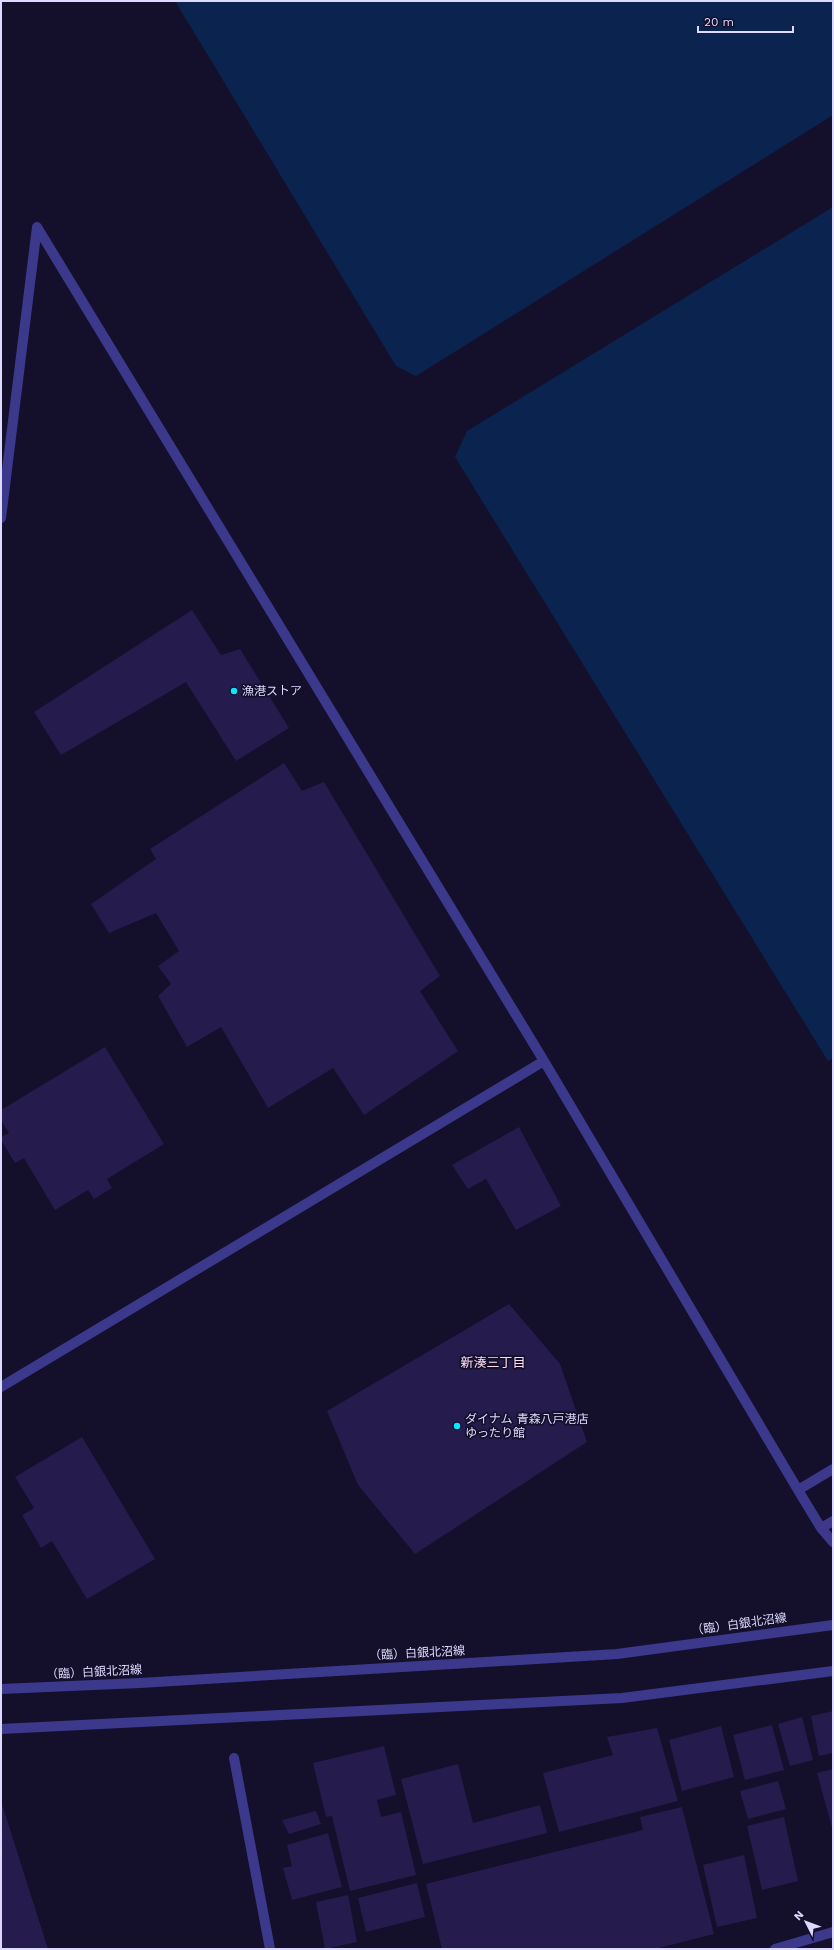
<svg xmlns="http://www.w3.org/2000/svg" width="834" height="1950" font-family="'Work Sans','Noto Sans JP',sans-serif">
  <rect width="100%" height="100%" fill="#14102b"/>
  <!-- water -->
  <path fill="#0b244f" d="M175 1H833V115L416 376 396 366Z
    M833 207V1058L828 1061 455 457 467 431Z"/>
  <!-- building -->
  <path fill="#251b4d" d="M192 610 221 655 240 649 289 728 236 761 186 682 61 755 34 712Z
    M284 763 302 791 324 782 440 976 420 991 458 1051 364 1115 333 1068 268 1108 221 1027 187 1047 158 996 171 984 158 966 179 951 156 913 109 933 91 904 156 859 150 849Z
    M105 1047 164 1144 107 1179 112 1188 94 1199 88 1190 55 1210 24 1158 15 1163 1 1140V1137L9 1133 1 1120V1110Z
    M519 1127 561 1206 516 1230 486 1179 468 1189 452 1165Z
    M509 1304 560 1364 587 1442 415 1554 358 1485 327 1411Z
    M82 1437 155 1559 87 1599 52 1541 41 1548 22 1515 34 1508 15 1477Z
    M833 1711V1753L819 1756 811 1716Z
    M802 1717 813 1760 790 1766 778 1724Z
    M772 1725 784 1770 745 1780 733 1735Z
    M721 1726 734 1777 682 1791 669 1740Z
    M657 1728 678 1801 559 1832 543 1773 613 1755 607 1737Z
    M384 1746 396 1795 377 1800 381 1817 401 1812 416 1875 350 1891 332 1816 326 1817 313 1763Z
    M458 1764 473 1823 540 1805 547 1833 423 1864 401 1779Z
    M833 1769V1831L817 1773Z
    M778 1781 786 1809 748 1819 740 1791Z
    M1 1801 48 1949H1Z
    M682 1807 714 1934 655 1949H442L426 1884 643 1830 640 1817Z
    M316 1811 321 1824 289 1834 282 1820Z
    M784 1817 798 1881 762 1890 747 1826Z
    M328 1833 342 1887 292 1900 283 1868 292 1866 287 1845Z
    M744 1855 757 1918 717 1927 703 1865Z
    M417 1883 425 1917 366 1932 358 1898Z
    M348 1895 357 1942 325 1949 316 1902Z"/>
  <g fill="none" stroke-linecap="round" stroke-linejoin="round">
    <!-- minor -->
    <path stroke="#3c398c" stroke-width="10" d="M1 518 37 227 544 1061 798 1490 821 1528 833 1542
      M1 1387 544 1061
      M798 1490 833 1469
      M821 1528 833 1521
      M1 1689 140 1683 617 1654 833 1625
      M1 1729 622 1698 833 1671
      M234 1758 270 1949
      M775 1949 833 1932"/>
  </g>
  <!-- markers -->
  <g fill="#06e7ff" stroke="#14102b" stroke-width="1.5">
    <circle cx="234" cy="691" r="4"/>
    <circle cx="457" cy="1426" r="4"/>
  </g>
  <g text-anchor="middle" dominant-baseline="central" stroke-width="3.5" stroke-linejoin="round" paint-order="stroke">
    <!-- poi labels -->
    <g font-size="12" fill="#dedaff" stroke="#14102b" text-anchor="start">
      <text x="242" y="691">漁港ストア</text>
      <text x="465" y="1419">ダイナム 青森八戸港店<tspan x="465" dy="14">ゆったり館</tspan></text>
    </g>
    <!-- street labels -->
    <g font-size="12" fill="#dedaff" stroke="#14102b">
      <text transform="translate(739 1624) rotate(-8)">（臨）白銀北沼線</text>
      <text transform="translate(417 1653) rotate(-3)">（臨）白銀北沼線</text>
      <text transform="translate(94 1672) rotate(-3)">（臨）白銀北沼線</text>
    </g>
    <!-- neighbourhood labels -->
    <g font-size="13" fill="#ffdcf2" stroke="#14102b">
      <text x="493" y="1362">新湊三丁目</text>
    </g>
  </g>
  <!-- border -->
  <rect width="834" height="1950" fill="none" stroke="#dedaff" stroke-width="4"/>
  <!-- north arrow -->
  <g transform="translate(806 1922) rotate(312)" stroke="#14102b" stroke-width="3" paint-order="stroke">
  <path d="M0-3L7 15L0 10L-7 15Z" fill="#dedaff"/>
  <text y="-6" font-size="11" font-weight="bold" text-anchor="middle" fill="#dedaff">N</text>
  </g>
  <!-- scale -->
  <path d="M698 26v6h95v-6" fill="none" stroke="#dedaff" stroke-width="2"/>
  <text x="704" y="26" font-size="12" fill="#dedaff" stroke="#14102b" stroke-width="3" paint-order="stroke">20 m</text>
</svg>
